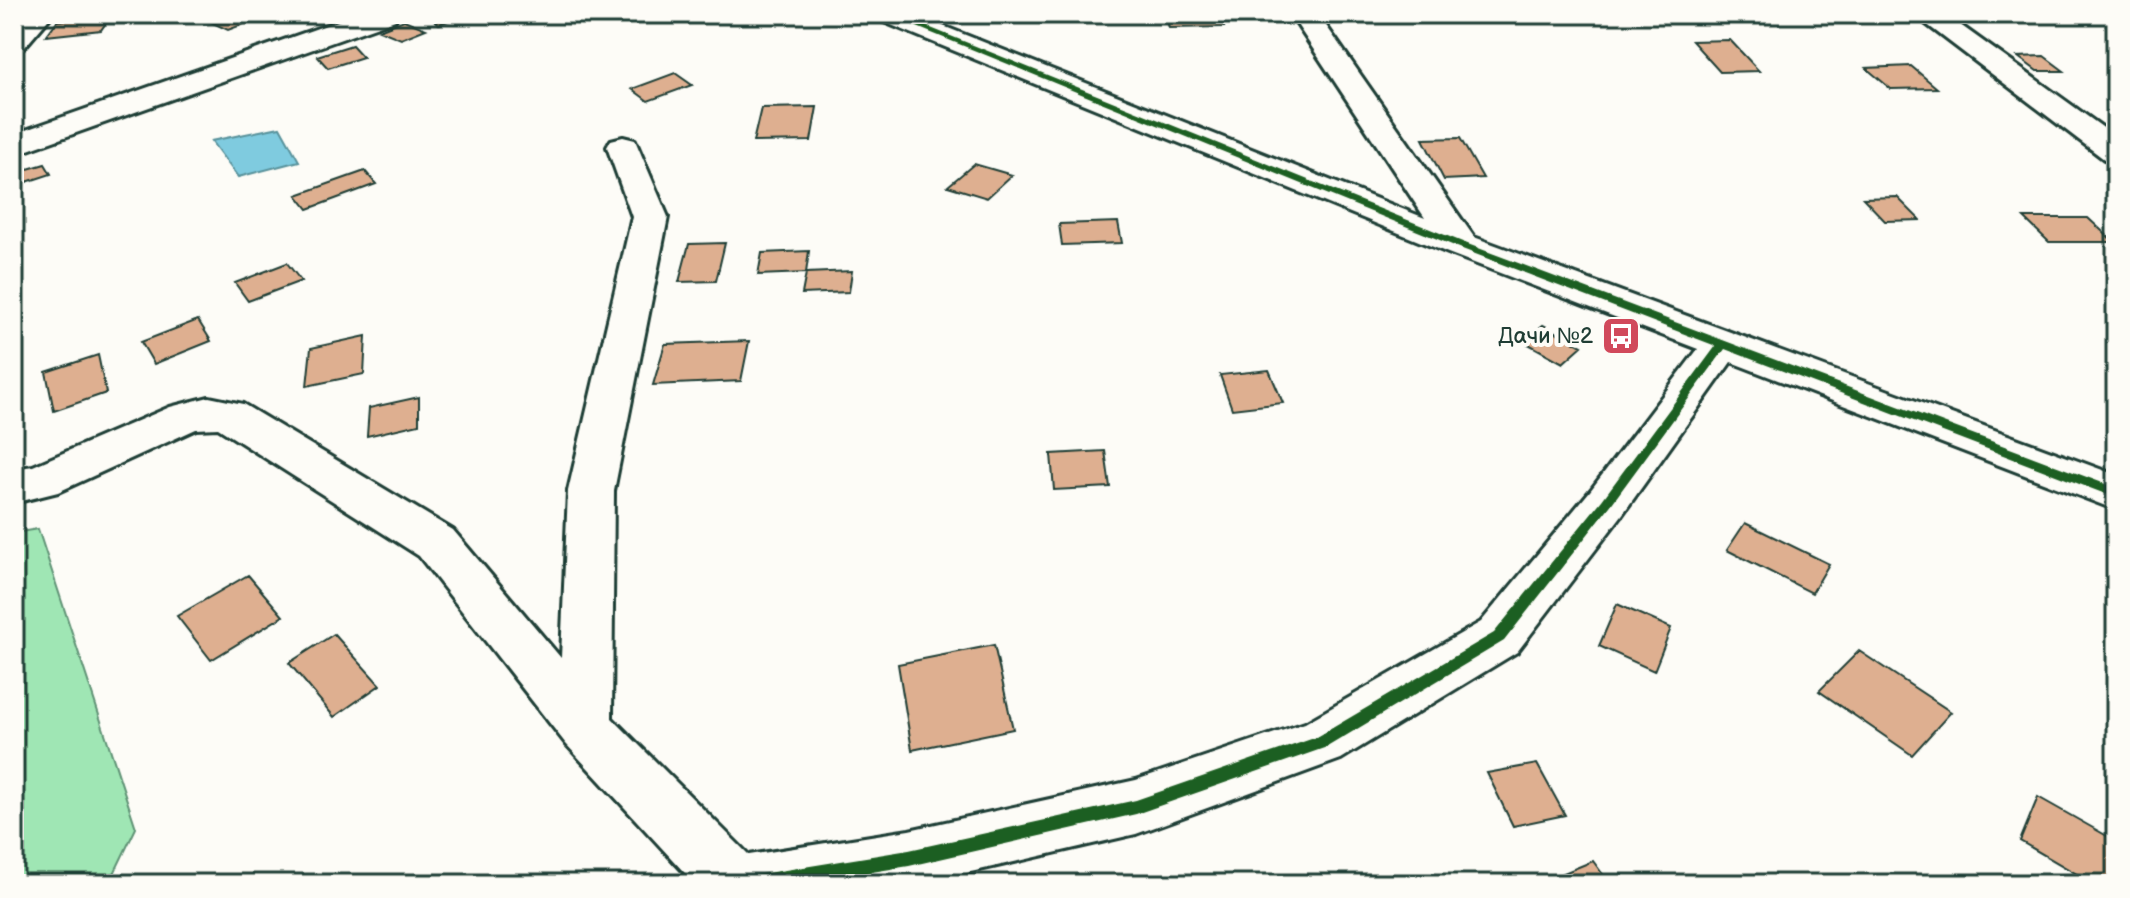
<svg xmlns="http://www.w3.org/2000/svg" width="2130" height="898" font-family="'Balsamiq Sans',sans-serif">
  <rect width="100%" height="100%" fill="#fdfcf7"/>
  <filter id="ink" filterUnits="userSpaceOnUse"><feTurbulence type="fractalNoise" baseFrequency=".0125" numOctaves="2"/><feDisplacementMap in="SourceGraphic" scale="16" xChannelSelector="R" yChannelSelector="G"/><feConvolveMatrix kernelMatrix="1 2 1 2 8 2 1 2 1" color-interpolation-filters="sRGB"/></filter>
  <g filter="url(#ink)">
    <!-- green -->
    <path fill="#9fe6b4" stroke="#5f9274" stroke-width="2" d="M38 529 136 828 109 884H14V533Z"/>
    <!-- water -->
    <path fill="#7fcbdf" stroke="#59929b" stroke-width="2" d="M280 127 299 161 238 177 211 141Z"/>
    <!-- building -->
    <path fill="#deaf90" stroke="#1f3d34" stroke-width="2" d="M213 14H247L258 19 228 30 202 18Z
      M427 14H471L439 24Z
      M1165 14H1220L1224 27 1169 28Z
      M111 16 101 30 46 36 57 21Z
      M404 20 426 29 401 39 379 30Z
      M1730 40 1759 71 1720 72 1692 41Z
      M352 45 363 57 328 68 317 56Z
      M2044 56 2064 71H2037L2018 57Z
      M1911 66 1937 88 1891 89 1866 68Z
      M675 73 692 85 648 101 632 89Z
      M817 107 811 141 753 142 761 108Z
      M1460 138 1483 178 1444 180 1423 139Z
      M45 164 51 174 14 186V173Z
      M974 164 1012 175 987 198 948 186Z
      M365 171 376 184 308 209 297 195Z
      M1897 197 1920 220 1885 221 1863 198Z
      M2024 218H2088L2114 242H2049Z
      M1118 222 1122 243 1062 245 1059 224Z
      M725 243 716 281 679 282 689 244Z
      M809 251 806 273 758 275 762 253Z
      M287 263 301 281 248 301 235 283Z
      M852 271 849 292 802 294 806 273Z
      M198 320 211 341 154 364 141 342Z
      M1543 325 1582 346 1563 363 1523 341Z
      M366 336 364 374 307 386 311 348Z
      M749 341 741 381 653 385 665 344Z
      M98 355 106 393 54 411 46 372Z
      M1269 370 1283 403 1232 409 1220 375Z
      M419 397V424L367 436 369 408Z
      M1105 451 1110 487 1054 490 1051 454Z
      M1745 523 1829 564 1812 593 1727 550Z
      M248 575 283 616 211 660 177 616Z
      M1617 604 1671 628 1654 671 1599 646Z
      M334 634 380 685 334 717 289 663Z
      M994 645 1013 729 912 750 898 664Z
      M1859 651 1951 712 1912 755 1819 691Z
      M1537 764 1565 815 1513 826 1487 773Z
      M2038 797 2116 841V884H2094L2020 841Z
      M1593 861 1610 884H1537Z"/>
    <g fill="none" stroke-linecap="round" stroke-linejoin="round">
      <defs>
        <path id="minor" d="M24 14H53L24 48 14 51V25Z
          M358 14H399L395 20 14 155V134Z
          M875 14H913L1425 218 1290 14H1318L1474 237 2116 475V510L1731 362 1622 515 1517 652 1341 759 1136 834 919 884H695L566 744 419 556 218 428 196 429 58 492 14 503V469L33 466 170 407 209 397 243 404 453 530 561 658 568 491 632 217 607 147 611 140 623 137 635 140 668 217 614 491 612 718 749 855 909 830 1136 780 1305 723 1481 622 1590 491 1698 349 1448 253 879 20Z
          M1913 14H1945L2116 137V162L2104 159Z"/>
      </defs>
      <!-- minor casing -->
      <use href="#minor" stroke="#1f3d34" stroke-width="6"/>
      <!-- minor -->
      <use href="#minor" fill="#fdfcf7" fill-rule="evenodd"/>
      <defs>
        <path id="cycleway" d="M885 14H896L1465 243 2116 488V498L1725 349 1610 506 1504 641 1327 747 1136 814 909 866 798 884H741L743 878 749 876 909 850 1136 800 1317 737 1494 633 1602 500 1716 346 1457 247Z"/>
      </defs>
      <!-- cycleway casing -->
      <use href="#cycleway" stroke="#fdfcf7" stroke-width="5"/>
      <!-- cycleway -->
      <use href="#cycleway" fill="#1b5e20" fill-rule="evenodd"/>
    </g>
  </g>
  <!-- icons -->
  <defs>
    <symbol id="bus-square" viewBox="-11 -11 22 22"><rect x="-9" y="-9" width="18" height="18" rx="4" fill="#d1495b" stroke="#fdfcf7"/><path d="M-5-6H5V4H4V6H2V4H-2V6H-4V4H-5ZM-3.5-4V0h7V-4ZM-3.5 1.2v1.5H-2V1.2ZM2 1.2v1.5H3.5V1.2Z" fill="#fff"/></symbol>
  </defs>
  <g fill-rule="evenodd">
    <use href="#bus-square" x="1599" y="314" width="44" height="44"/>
  </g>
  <g text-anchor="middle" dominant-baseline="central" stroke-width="8" stroke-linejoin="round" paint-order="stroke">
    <!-- poi labels -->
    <g font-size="22" fill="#1f3d34" stroke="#fdfcf7" text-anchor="end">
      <text x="1593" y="336">Дачи №2</text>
    </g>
  </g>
  <!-- margin -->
  <rect width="2130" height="898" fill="none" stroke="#fdfcf7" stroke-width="48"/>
  <rect x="24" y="24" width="2082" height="850" fill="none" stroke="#1f3d34" stroke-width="3" filter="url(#ink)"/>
</svg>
